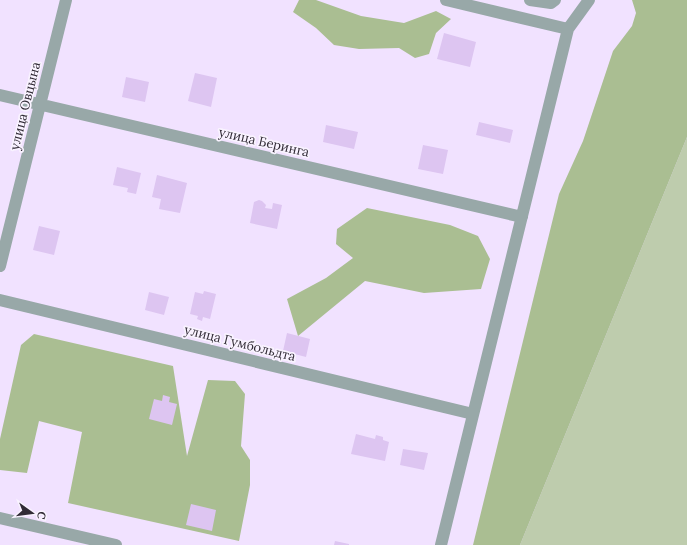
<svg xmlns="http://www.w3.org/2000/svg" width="687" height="545" font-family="Lora,serif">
  <rect width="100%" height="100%" fill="#f1e2ff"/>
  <!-- green -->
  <path fill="#beccad" d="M687 137V545H520Z"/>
  <!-- forest -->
  <path fill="#aabe92" d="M299 0H316L361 16 404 23 436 11 451 19 436 33 429 54 415 58 399 48 359 49 334 45 316 28 293 12Z
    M632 0H687V137L520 545H473L559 194 583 141 613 51 632 26 636 13Z
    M367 208 450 225 478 236 490 259 481 289 424 293 365 281 298 336 287 299 326 278 353 258 336 244 337 229Z
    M34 334 173 366 187 456 208 380 235 381 245 394 241 446 250 460V485L239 541 68 503 82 432 39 421 27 473 0 470V439L21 345Z"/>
  <!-- building -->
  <path fill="#ddc5f1" d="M444 33 476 42 470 67 437 59Z
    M195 73 217 78 211 107 188 101Z
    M126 77 149 82 145 102 122 97Z
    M479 122 513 130 510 143 476 135Z
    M326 125 358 132 354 149 323 142Z
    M423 145 448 150 443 174 418 169Z
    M117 167 141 173 136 194 127 192 128 188 113 185Z
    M157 175 187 183 180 213 159 209 161 199 152 197Z
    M259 200 262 201 266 205 265 208 272 209 273 203 282 205 277 229 250 223 254 202Z
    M39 226 60 231 54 255 33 250Z
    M204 291 216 294 210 319 203 317 202 321 197 319 198 316 190 314 195 292 203 294Z
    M149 292 169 297 164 315 145 310Z
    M287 333 310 339 306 357 283 351Z
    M163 395 170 397 169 402 177 404 172 425 149 419 154 399 162 401Z
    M356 434 375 439 376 435 383 437V440L389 442 385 461 351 454Z
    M403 449 428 453 424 470 400 465Z
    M191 504 216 510 212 531 186 525Z
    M335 541 349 544V545H334Z"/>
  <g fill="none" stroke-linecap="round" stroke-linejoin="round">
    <!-- minor -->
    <path stroke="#98a8a8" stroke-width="12" d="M446 0 568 29
      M530 0 551 3 555 0
      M0 95 522 217
      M0 266 66 0
      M0 300 473 414
      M0 518 116 545
      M441 545 568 29 589 0"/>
  </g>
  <g text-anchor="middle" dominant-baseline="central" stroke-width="3.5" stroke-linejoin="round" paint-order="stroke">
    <!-- street labels -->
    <g font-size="13" fill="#312b36" stroke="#f9f3ff">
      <text transform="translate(25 106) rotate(-76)">улица Овцына</text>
      <text transform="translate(264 142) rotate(13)">улица Беринга</text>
      <text transform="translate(240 343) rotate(14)">улица Гумбольдта</text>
    </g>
  </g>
  <!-- north arrow -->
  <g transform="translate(32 513) rotate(104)" stroke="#f9f3ff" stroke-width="3" paint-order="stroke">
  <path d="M0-3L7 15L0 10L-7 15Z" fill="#312b36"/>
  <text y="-6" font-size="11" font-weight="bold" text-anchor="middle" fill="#312b36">С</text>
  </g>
</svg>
